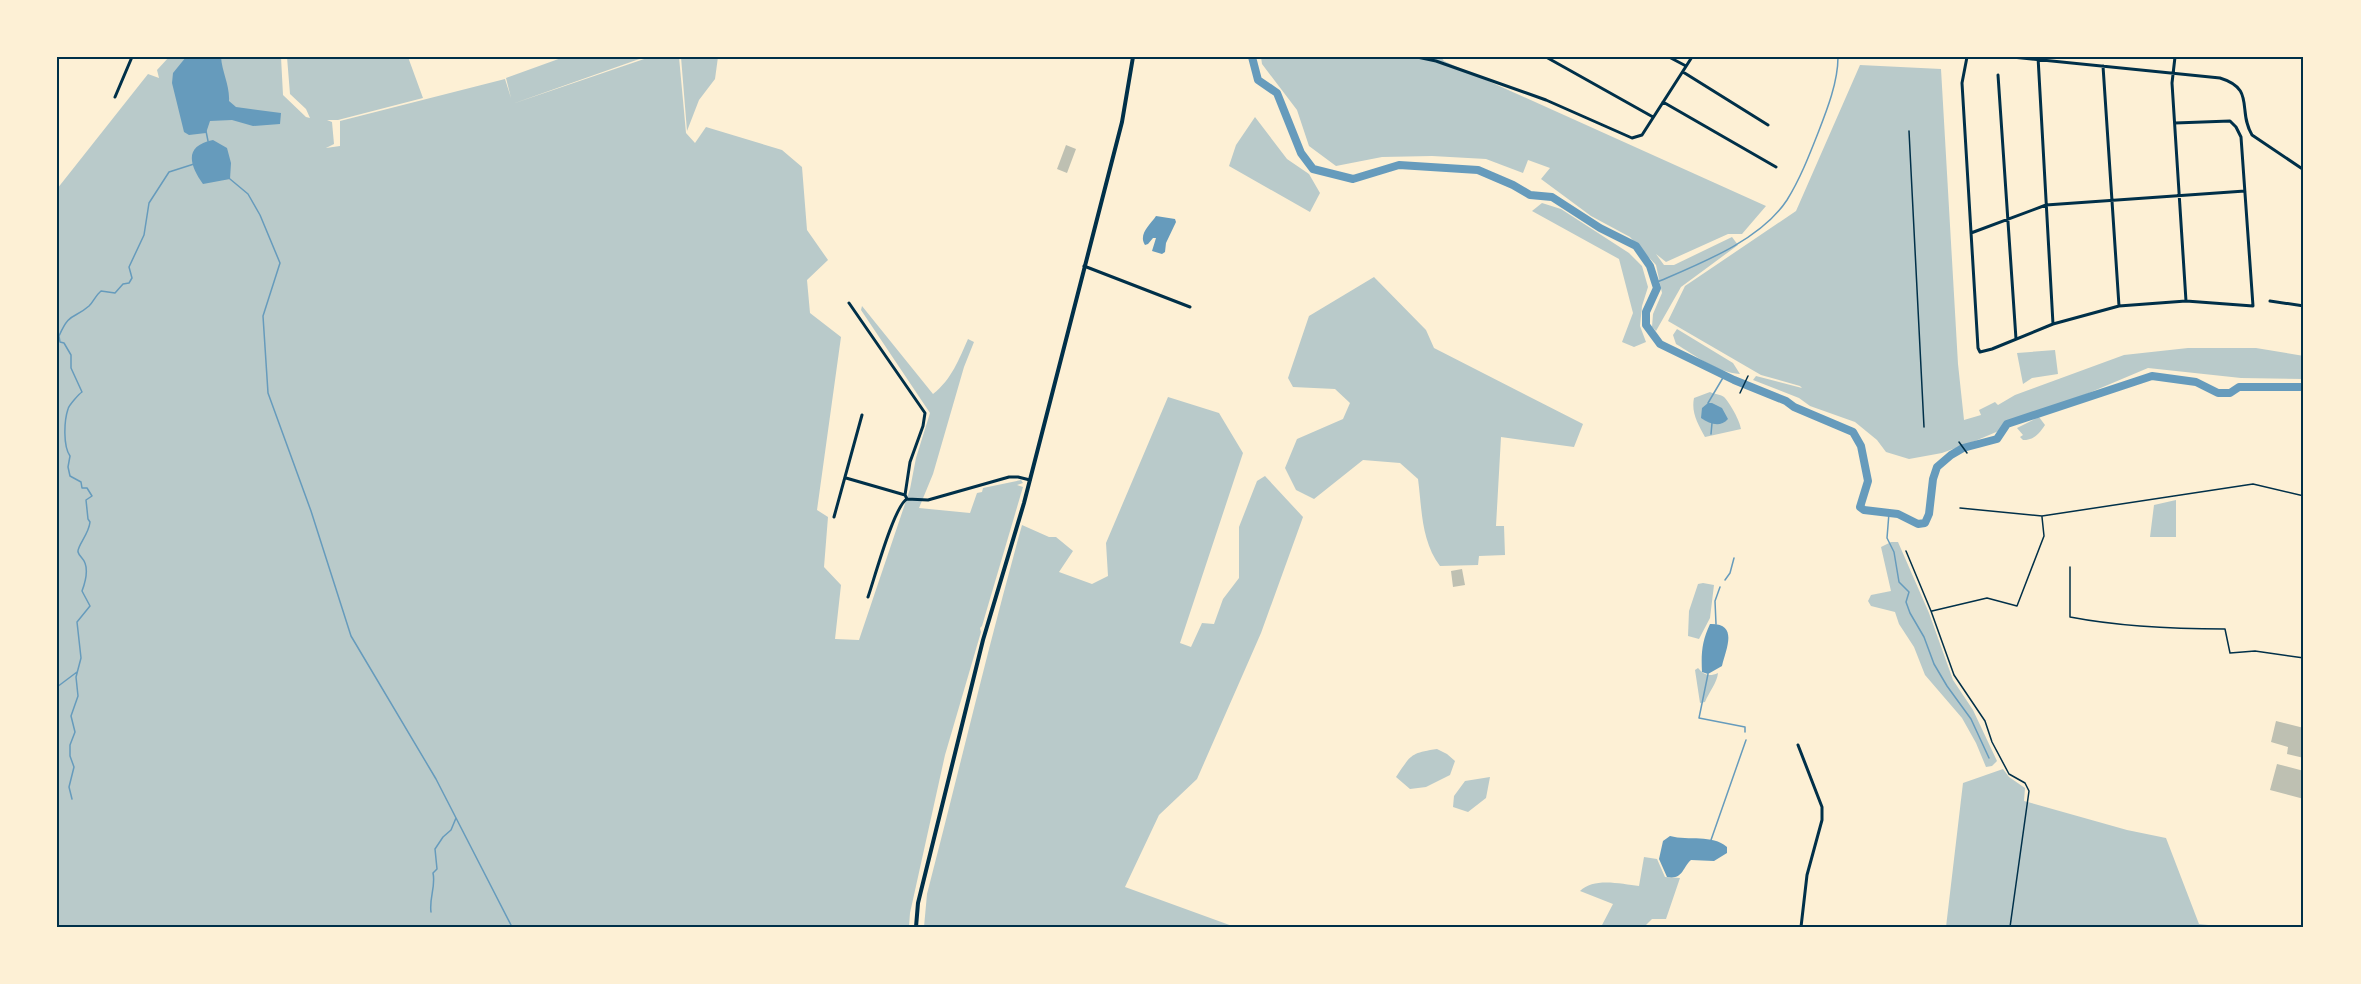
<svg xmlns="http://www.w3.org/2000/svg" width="2361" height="984" font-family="'Exo 2',sans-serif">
  <rect width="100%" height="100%" fill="#fdf0d5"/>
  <!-- green -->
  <path fill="#b9caca" d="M169 57H281L283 95 306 117 310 118 306 109 290 94 287 57H408L423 98 338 120H327L332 122 334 144 326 148 340 146V121L505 79 511 98 506 78 564 57H645L512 104 650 57H679L686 133 695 143 706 127 782 150 802 167 807 230 828 260 807 280 810 313 841 337 817 510 828 517 824 567 841 585 835 639 859 640 910 489 916 458 930 413 861 310 862 306 933 394C952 379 959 359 968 339L974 342 964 367 933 474 919 508 970 513 977 493 982 492 983 488 1021 480 1023 483 1017 485 1023 487 982 626 980 628 981 632 945 755 910 913 909 927H57V189L148 74 159 78 157 70Z
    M681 57H718L715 79 699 100 687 131Z
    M1261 57H1441L1444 61 1766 206 1742 234H1728L1666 262 1656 254 1664 265H1674L1732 237 1738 245 1681 287 1656 331 1652 327 1653 314 1662 293 1656 265 1630 237 1591 216 1541 179 1550 168 1528 160 1523 173 1486 159 1432 156 1382 157 1336 166 1309 146 1297 110 1262 64Z
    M1860 65 1941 69 1958 364 1964 420 1981 415 1979 410 1995 402 1998 405 2015 395 2124 355 2188 348H2256L2304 356V379L2241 378 2148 368 1975 441 1942 453 1909 459 1886 452 1877 440 1855 422 1810 406 1799 398 1753 380 1756 376 1802 388 1800 386 1761 375 1668 321 1685 286 1796 211Z
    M1255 117 1287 159 1309 174 1320 193 1310 212 1229 166 1236 145Z
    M1542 203 1561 209 1629 253 1642 266 1648 287 1642 306 1640 326 1646 342 1634 347 1622 342 1633 313 1619 259 1532 211Z
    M1374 277 1426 330 1434 348 1583 424 1574 447 1501 437 1496 526H1504L1505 555 1479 556 1478 565 1440 566C1421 541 1422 509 1418 479L1400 463 1363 460 1314 499 1296 490 1285 468 1297 439 1343 419 1350 403 1335 389 1293 387 1288 378 1309 316Z
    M1677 329 1733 363 1740 374C1716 372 1696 356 1676 344L1673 335Z
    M2055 350 2058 374 2032 378 2023 384 2017 353Z
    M1710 392C1714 394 1720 394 1724 397 1730 403 1740 421 1741 429L1705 437C1698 424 1691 413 1694 398Z
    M1168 397 1219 413 1243 453 1180 643 1191 647 1202 623 1214 624 1223 599 1239 578V527L1257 481 1265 476 1303 517 1261 633 1197 779 1159 815 1125 887 1235 927H924L927 894C959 771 988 647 1022 525L1049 537H1056L1073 551 1059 572 1092 584 1108 576 1106 543Z
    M2039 417 2045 425C2039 434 2034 440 2023 440L2020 437 2023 435 2017 428Z
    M2176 500V537H2150L2154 505Z
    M1891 542H1898L1929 613 1953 680 1973 710 1997 761 1992 766 1986 767 1976 743 1962 718 1925 675 1914 647 1899 624 1895 612 1871 606 1868 601 1871 595 1891 591 1881 547Z
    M1703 583 1714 585 1710 618 1699 639 1688 636 1689 611 1698 584Z
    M1698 668C1704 675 1709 677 1718 673 1717 683 1709 692 1705 702L1700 703 1695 670Z
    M1437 749 1447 754 1455 761 1450 775 1426 787 1410 789 1396 777C1411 755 1410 753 1437 749Z
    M2003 769 2009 777 2025 788 2024 801 2127 830 2166 838 2199 924 2227 927H1946L1963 783Z
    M1490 777 1486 798 1468 812 1453 807 1454 796 1465 781Z
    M1644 857 1657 859 1665 877 1680 878 1666 919H1652L1644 927H1601L1613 904 1580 891C1594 877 1621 884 1639 886Z"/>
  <!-- water -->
  <path fill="#669bbc" d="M186 57H221C222 72 230 86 229 101L236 107 281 113 280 124 253 126 232 120 210 121 206 133 189 135 184 132 172 83 173 73Z
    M213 140 227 148 231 163 230 179 203 184C189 164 184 146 213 140Z
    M1156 216 1175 219 1176 222 1166 243 1165 252 1162 254 1152 251 1156 238H1153L1148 244 1145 245C1138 234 1150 225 1156 216Z
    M1708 403H1712L1722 408 1728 419C1720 428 1710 424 1701 418L1702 408Z
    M1710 624C1739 623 1726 649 1722 666L1708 674 1702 672C1701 653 1702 641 1710 624Z
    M1670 836C1689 841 1712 834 1727 847V853L1714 861 1691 860C1682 868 1683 880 1667 877L1659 859 1663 841Z"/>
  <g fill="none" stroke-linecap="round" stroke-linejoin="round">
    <!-- stream -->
    <path stroke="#669bbc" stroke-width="1.5" d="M206 131 208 141
      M230 179 248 194 260 215 280 263 263 316 268 393 311 511 351 636 436 779 512 927
      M1655 283C1699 264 1760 241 1787 200 1800 179 1809 156 1818 133 1827 110 1838 82 1838 57
      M1708 403 1724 376
      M1711 434 1712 423
      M1889 513 1887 538 1894 552 1899 582 1909 592 1906 602 1910 613 1924 637 1934 664 1947 686 1971 719 1989 758
      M1725 580 1730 573 1734 558
      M1716 624 1715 601 1720 587
      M1708 674 1699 718 1745 727V732
      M57 687 77 672
      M72 799 69 787 74 767 70 756V745L75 732 71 716 78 696 76 677 81 658 77 622 90 606 82 591C85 583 88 571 85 563 84 559 79 556 78 552 77 546 89 534 90 522L88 519 86 500 92 496 87 488H82L81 482 70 476 68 467 70 456C63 446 64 421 68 409 69 405 79 394 82 392L71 368V355L64 343 60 342 59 336C70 311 73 320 89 306 94 301 95 296 101 291L115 293 123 284 129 283 132 278 129 267 144 235 149 203 169 172 194 164
      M1711 840 1746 740
      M431 912C429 898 436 886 433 873L437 869 435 849 443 837 451 830 456 818"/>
    <!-- river -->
    <path stroke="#669bbc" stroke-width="8" d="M1252 57 1258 80 1277 93 1301 153 1313 169 1353 179 1399 165 1478 170 1513 185 1530 195 1552 197 1600 228 1636 246 1650 266 1657 288 1646 312V325L1660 344 1734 380 1786 401 1794 407 1853 432 1861 446 1868 481 1860 507 1864 510 1898 514 1918 524 1925 523 1929 514 1933 479 1937 467 1951 455 1963 448 1997 439 2007 424 2152 376 2196 382 2218 393H2230L2239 387H2304"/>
  </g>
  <!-- building -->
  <path fill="#bec0b2" d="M1066 145 1076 149 1067 173 1057 169Z
    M1462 569 1465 585 1453 587 1451 571Z
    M2276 721 2304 728V758L2287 754 2288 747 2271 742Z
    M2277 764 2304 771V799L2270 790Z"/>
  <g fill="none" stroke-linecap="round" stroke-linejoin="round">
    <!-- path -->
    <path stroke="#003049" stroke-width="1.5" d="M1740 393 1748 376
      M1959 442 1967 453"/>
    <!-- service -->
    <path stroke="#003049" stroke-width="1.5" d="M1909 131 1924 427
      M1960 508 2042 516 2253 484 2304 496
      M1906 551 1931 611 1954 675 1985 721 1992 742 2009 774 2025 783 2029 791 2010 927
      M2070 567V617C2122 627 2172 629 2225 629L2230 653 2255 651 2304 658
      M1932 611 1987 598 2017 606 2044 536 2042 517"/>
    <!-- minor -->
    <path stroke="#003049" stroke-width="3" d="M1417 57 1436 61 1546 100 1632 138 1642 135 1692 57
      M1546 57 1653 117
      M1669 57 1686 66
      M1967 57 1962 83 1978 348 1980 352 1992 349 2053 324 2119 306 2186 301 2253 306 2241 137 2236 127 2230 121 2175 123
      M2012 57 2220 78C2256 89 2237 110 2252 135L2304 170
      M2038 57 2053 324
      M2175 57 2172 83 2186 301
      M2103 66 2119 306
      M1683 72 1768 125
      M1998 75 2016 339
      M115 97 132 57
      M1663 102 1776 167
      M1971 233 2046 205 2245 191
      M1084 266 1190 307
      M2270 301 2304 306
      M849 303 925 413 923 426 910 462 905 495 907 499
      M846 478 905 495
      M907 499 928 500 1009 477H1018L1030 480
      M834 517 862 415
      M868 597C874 580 894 506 907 499
      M1798 745 1822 807V820L1807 875 1801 927"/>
    <!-- tertiary -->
    <path stroke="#003049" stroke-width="4" d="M916 927 918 903 983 640 1024 503 1122 122 1133 57"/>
  </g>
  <!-- border -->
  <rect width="2361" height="984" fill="none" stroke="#fdf0d5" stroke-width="117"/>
  <rect x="58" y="58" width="2244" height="868" fill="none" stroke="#003049" stroke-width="2"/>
</svg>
